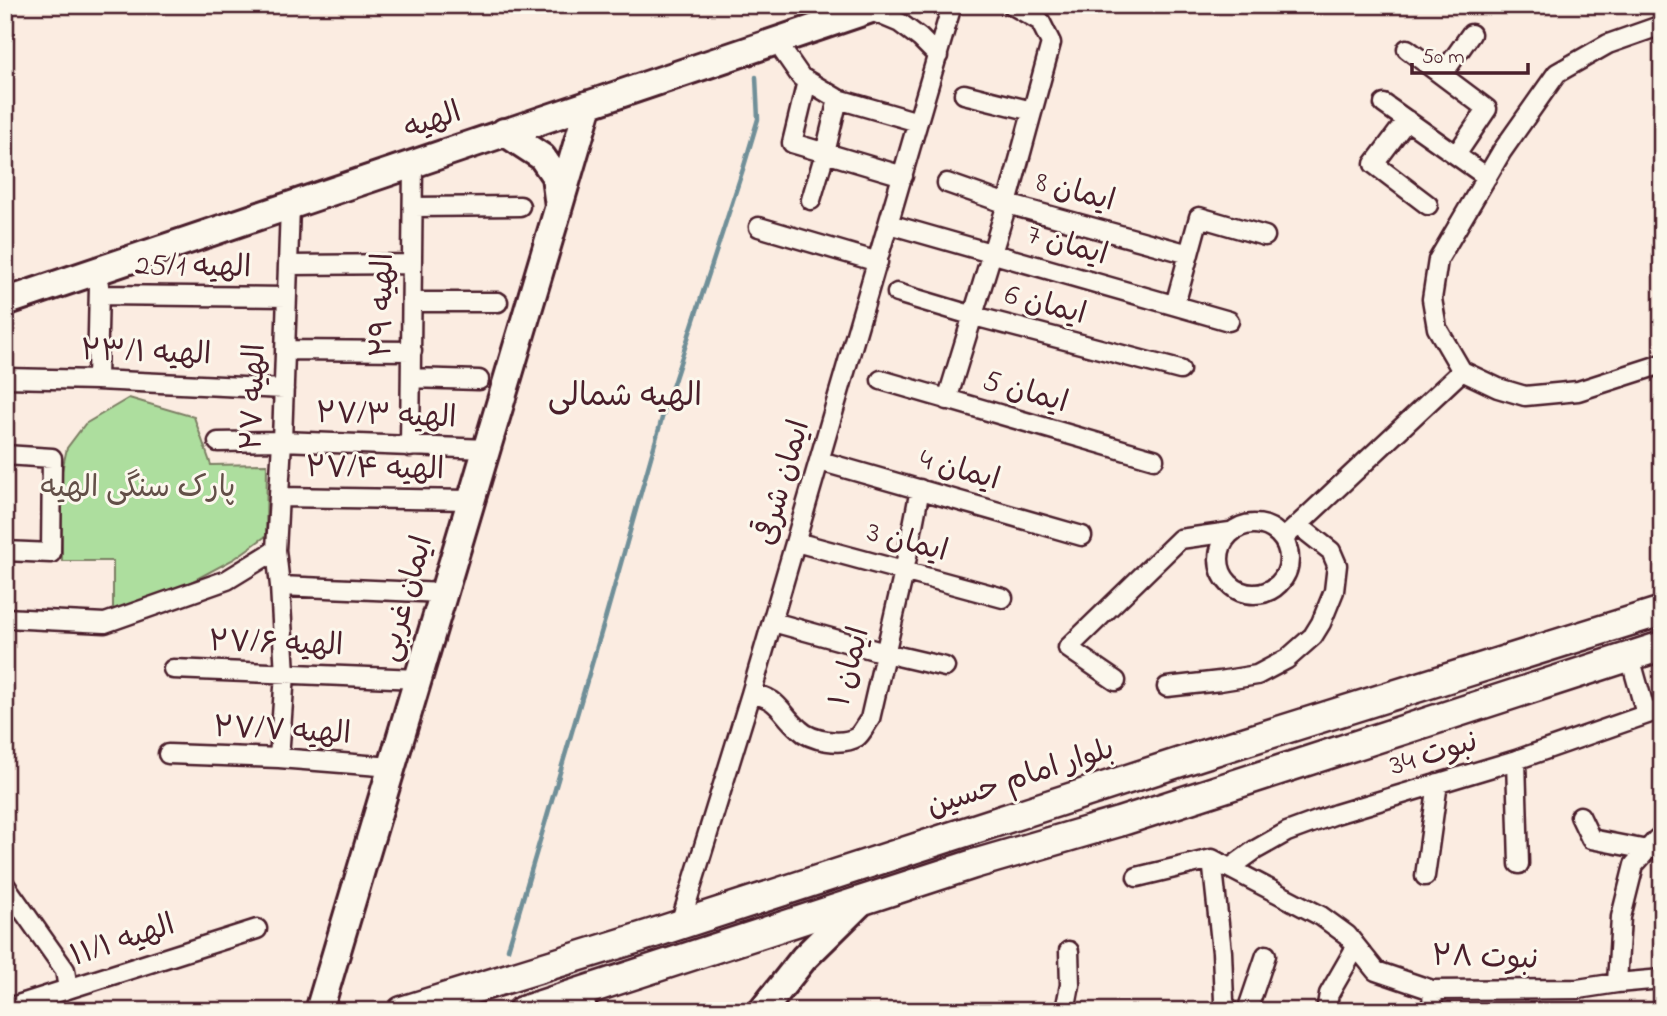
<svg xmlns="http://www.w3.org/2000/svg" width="1667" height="1016" font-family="'Indie Flower','Playpen Sans Arabic',sans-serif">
  <rect width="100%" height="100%" fill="#fbece1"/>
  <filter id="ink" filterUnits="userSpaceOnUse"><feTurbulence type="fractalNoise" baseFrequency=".0143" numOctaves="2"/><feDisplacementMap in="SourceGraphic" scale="14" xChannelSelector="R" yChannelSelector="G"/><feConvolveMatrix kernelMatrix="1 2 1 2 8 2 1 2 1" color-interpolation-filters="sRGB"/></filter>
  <g filter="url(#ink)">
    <!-- park -->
    <path fill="#adde9e" stroke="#7c7e64" stroke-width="2" d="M129 398 194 417 211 465 267 464 266 536 234 559 163 597 113 612V561H62L61 475 67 448 85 424Z"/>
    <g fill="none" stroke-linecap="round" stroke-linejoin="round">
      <!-- stream -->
      <path stroke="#6f8f98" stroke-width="4.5" d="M752 5V7
        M508 949 606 616 662 418 744 166 758 119 756 77"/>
      <defs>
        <path id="street" d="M869 10 900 23 920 38 938 56
          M1662 25 1608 44 1557 73 1502 151 1438 260 1432 299 1437 328 1462 371 1498 388 1525 396 1578 391 1662 364
          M776 41 801 77 838 99 825 153 811 200
          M1407 49 1487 109 1456 155
          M1442 75 1471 34
          M807 81 792 143 903 176
          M964 94 1032 111
          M838 99 918 122
          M1384 104 1487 177
          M1407 120 1374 164 1428 205
          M947 183 1007 204 1189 254
          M413 207 520 206
          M889 224 1229 321
          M759 227 878 262
          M288 265 412 264
          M897 293 974 316 1180 370
          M99 295 287 297
          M412 302H498
          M1175 305 1199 217 1265 236
          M285 350 412 351
          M5 378 97 380 284 389
          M411 378 479 380
          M97 380 99 285
          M881 380 1154 459
          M947 400 1007 204 1051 43 1040 21 1012 5
          M218 442 282 441 487 449
          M410 447 413 164
          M5 455 52 458 51 553 5 551
          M820 461 1082 536
          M279 497 471 500
          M1219 559a35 35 0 1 1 70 0a35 35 0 1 1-70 0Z
          M1283 539 1462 371
          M796 542 1003 598
          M280 586 444 593
          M5 618 105 623 227 580 276 550
          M773 622 885 653 945 667
          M1630 657 1646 714
          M173 669 418 679
          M1116 681 1068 648 1180 539 1230 532
          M1167 687 1220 681 1257 675 1287 659 1313 636 1321 623 1334 591 1337 565 1331 551 1298 525
          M751 694C779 697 780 713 799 729 811 741 842 746 857 737 862 733 866 724 870 719L904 572 920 489
          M168 754 279 758 392 767
          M279 758 285 674 280 586 276 550 282 441 290 206
          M1516 760 1519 864
          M1580 816 1591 839 1647 850
          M1212 859 1222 952 1224 1001 1228 1011
          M1230 868 1255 850 1287 832 1336 814 1516 760 1662 709
          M1425 876 1438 783
          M1137 877 1212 859 1321 916 1347 935 1376 971 1432 990 1578 989 1617 983 1662 979
          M5 885 65 970 68 989
          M680 924 751 694 952 5
          M1617 983 1621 917 1634 865 1657 839 1662 836
          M1432 990 1433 1011
          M5 1009 257 929
          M1065 1011 1070 985 1069 951
          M1247 1011 1266 955
          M1326 1011 1329 994 1356 947"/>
        <path id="secondary" d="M504 132 542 157 555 176 559 206 589 104
          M5 302 883 5
          M560 999 584 1011
          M319 1011 559 206
          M762 1011 804 958 863 900"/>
        <path id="primary" d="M402 1011 651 934 1202 755 1662 611
          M522 1011 974 864 1119 822 1662 646"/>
      </defs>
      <!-- street casing -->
      <use href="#street" stroke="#4a1f2b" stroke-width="23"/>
      <!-- secondary casing -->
      <use href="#secondary" stroke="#4a1f2b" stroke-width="32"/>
      <!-- primary casing -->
      <use href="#primary" stroke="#4a1f2b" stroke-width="33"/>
      <!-- street -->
      <use href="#street" stroke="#fbf7ec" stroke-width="18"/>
      <!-- secondary -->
      <use href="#secondary" stroke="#fbf7ec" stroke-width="26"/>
      <!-- primary -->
      <use href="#primary" stroke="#fbf7ec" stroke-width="28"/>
    </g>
  </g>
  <g text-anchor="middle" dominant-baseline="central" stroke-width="6" stroke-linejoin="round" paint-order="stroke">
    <!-- street labels -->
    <g font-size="30" fill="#4a1f2b" stroke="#fbf7ec">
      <text transform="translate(433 122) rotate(-19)">الهیه</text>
      <text transform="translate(1075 193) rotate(15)">ایمان 8</text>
      <text transform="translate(1067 246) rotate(16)">ایمان 7</text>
      <text transform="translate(193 268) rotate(1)">الهیه 25/1</text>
      <text transform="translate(384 305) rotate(-89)">الهیه ۲۹</text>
      <text transform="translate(1045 306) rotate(15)">ایمان 6</text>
      <text transform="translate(146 354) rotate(2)">الهیه ۲۳/۱</text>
      <text transform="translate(1025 393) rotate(16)">ایمان 5</text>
      <text transform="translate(255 397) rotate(-88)">الهیه ۲۷</text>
      <text transform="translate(386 417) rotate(2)">الهیه ۲۷/۳</text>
      <text transform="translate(375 470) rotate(1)">الهیه ۲۷/۴</text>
      <text transform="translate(959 471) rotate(16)">ایمان 4</text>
      <text transform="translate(784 483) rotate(-74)">ایمان شرقی</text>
      <text transform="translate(907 543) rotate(15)">ایمان 3</text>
      <text transform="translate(407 599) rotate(-74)">ایمان غربی</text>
      <text transform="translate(276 645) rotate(2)">الهیه ۲۷/۶</text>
      <text transform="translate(851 667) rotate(-75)">ایمان ۱</text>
      <text transform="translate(282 732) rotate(3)">الهیه ۲۷/۷</text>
      <text transform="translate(1434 755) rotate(-17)">نبوت 34</text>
      <text transform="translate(1021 779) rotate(-18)">بلوار امام حسین</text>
      <text transform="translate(123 942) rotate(-18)">الهیه ۱۱/۱</text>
      <text transform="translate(1485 959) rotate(2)">نبوت ۲۸</text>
    </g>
    <!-- park labels -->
    <g font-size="30" fill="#634f48" stroke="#fbf7ec">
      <text x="138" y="489">پارک سنگی الهیه</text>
    </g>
    <!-- neighbourhood labels -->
    <g font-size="32" fill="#4a1f2b" stroke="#fbf7ec">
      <text x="625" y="397">الهیه شمالی</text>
    </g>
  </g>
  <!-- margin -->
  <rect width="1667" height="1016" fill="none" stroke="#fbf7ec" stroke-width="28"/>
  <rect x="14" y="14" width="1639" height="988" fill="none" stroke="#4a1f2b" stroke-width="2.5" filter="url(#ink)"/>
  <!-- scale -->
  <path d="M1412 63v10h116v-10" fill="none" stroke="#4a1f2b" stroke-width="3.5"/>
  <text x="1422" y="63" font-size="21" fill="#4a1f2b" stroke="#fbf7ec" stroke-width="5" paint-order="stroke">50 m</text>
</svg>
